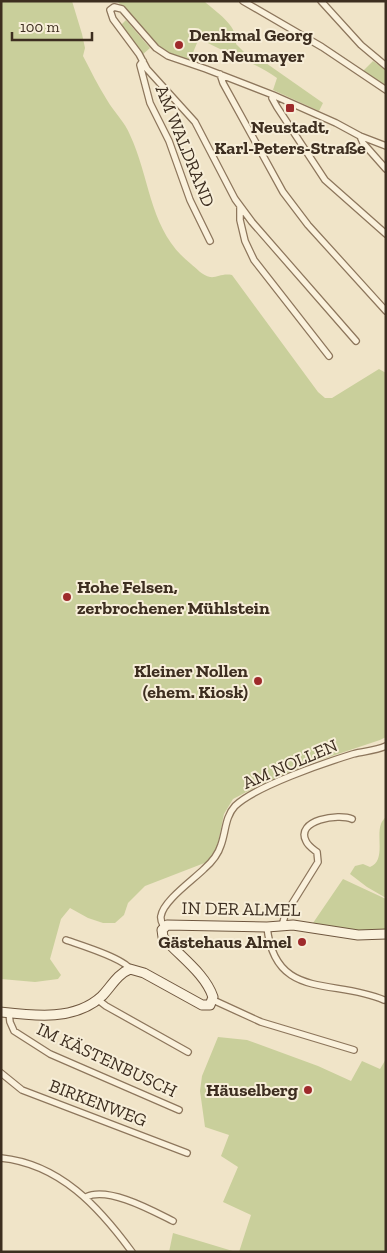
<svg xmlns="http://www.w3.org/2000/svg" width="387" height="1253" font-family="'Zilla Slab',serif">
  <rect width="100%" height="100%" fill="#f0e4c8"/>
  <!-- green -->
  <path fill="#c9cf9b" d="M1 1H72L82 34 85 48 83 56C91 71 98 86 107 100 114 112 125 122 130 135 151 180 149 231 191 264 196 268 203 276 210 277 217 278 222 273 232 275L318 392 325 398H332L379 369 386 373V737L380 740 311 763 258 786 233 799 224 814 217 848 207 862 145 886 128 903 124 915 115 923H103L88 918 70 908 61 919 50 959 61 975 58 979 35 982 1 979Z
    M117 1H204C217 13 238 25 236 44L244 52 263 61 323 103 319 111 273 90 277 78C253 61 224 53 199 38L190 60 166 52 160 47Z
    M126 20 150 48 142 55 120 26Z
    M373 61 386 70V87L363 71Z
    M386 817V898L367 887 350 874 355 866 363 864 370 867C386 861 376 836 381 824 381 823 385 817 386 817Z
    M343 879 386 899V930L363 931 313 923Z
    M218 1037 247 1040 318 1066 351 1081 362 1061 380 1069 386 1059V1252H239L251 1215 223 1202 238 1167 221 1156 229 1135 205 1127 200 1091 202 1076Z
    M173 1233 236 1252H169Z"/>
  <g fill="none" stroke-linecap="round" stroke-linejoin="round">
    <defs>
      <path id="street" d="M243 1 322 47 386 90
        M321 1 361 45 386 66
        M143 61 140 65 150 103 169 141 190 200 210 241
        M220 74 223 83 283 192 308 225 386 311
        M273 95 272 98 277 107 325 180 386 234
        M360 136 363 143 386 169
        M240 206V220L245 241 254 260 329 356
        M356 341 252 222 235 199 195 122 147 69 139 54 113 19 110 10 114 7 122 9 156 48 168 56 206 69 273 95 336 123 360 136 386 146
        M282 926 285 915 318 862 317 852C313 849 308 846 306 841 295 820 339 813 352 819
        M164 927C162 923 160 920 161 916 163 901 193 880 204 869 212 862 218 855 221 845 226 831 225 817 235 806 256 786 324 763 353 754 364 751 375 751 386 746
        M267 927C275 1001 333 978 384 1000
        M66 940C80 945 123 958 130 969
        M97 999 106 1006 188 1052
        M213 1000 261 1022 354 1050
        M9 1013 10 1022 14 1031 50 1054 179 1110
        M1 1073 22 1090 187 1153
        M1 1158C60 1164 99 1207 132 1252
        M86 1197C108 1186 153 1211 173 1221"/>
      <path id="secondary" d="M1 1012C35 1016 75 1021 102 996 111 987 117 974 130 969L144 973 202 1005H210L213 997C205 973 179 956 163 937L162 930 167 925 267 927 293 925 358 935 386 934"/>
    </defs>
    <!-- street casing -->
    <use href="#street" stroke="#8d765c" stroke-width="8"/>
    <!-- secondary casing -->
    <use href="#secondary" stroke="#6f573f" stroke-width="11"/>
    <!-- street -->
    <use href="#street" stroke="#faf1dc" stroke-width="5.5"/>
    <!-- secondary -->
    <use href="#secondary" stroke="#faf1dc" stroke-width="9"/>
  </g>
  <!-- markers -->
  <g fill="#9e2a2b" stroke="#f7eed8" stroke-width="2">
    <circle cx="179" cy="45" r="5"/>
    <rect x="285" y="103" width="10" height="10" rx="2.5"/>
    <circle cx="67" cy="597" r="5"/>
    <circle cx="258" cy="681" r="5"/>
    <circle cx="302" cy="942" r="5"/>
    <circle cx="308" cy="1090" r="5"/>
  </g>
  <g text-anchor="middle" dominant-baseline="central" stroke-width="4" stroke-linejoin="round" paint-order="stroke">
    <!-- poi labels -->
    <g font-size="18" font-weight="bold" fill="#3d2e20" stroke="#f7eed8" text-anchor="end">
      <text x="189" y="35" text-anchor="start">Denkmal Georg<tspan x="189" dy="21">von Neumayer</tspan></text>
      <text x="290" y="127" text-anchor="middle">Neustadt,<tspan x="290" dy="21">Karl-Peters-Straße</tspan></text>
      <text x="77" y="587" text-anchor="start">Hohe Felsen,<tspan x="77" dy="21">zerbrochener Mühlstein</tspan></text>
      <text x="248" y="671">Kleiner Nollen<tspan x="248" dy="21">(ehem. Kiosk)</tspan></text>
      <text x="292" y="942">Gästehaus Almel</text>
      <text x="298" y="1090">Häuselberg</text>
    </g>
    <!-- street labels -->
    <g font-size="18" fill="#3d2e20" stroke="#f7eed8">
      <text transform="translate(185 146) rotate(68)">AM WALDRAND</text>
      <text transform="translate(290 764) rotate(-23)">AM NOLLEN</text>
      <text transform="translate(241 909) rotate(1)">IN DER ALMEL</text>
      <text transform="translate(107 1060) rotate(25)">IM KÄSTENBUSCH</text>
      <text transform="translate(98 1103) rotate(21)">BIRKENWEG</text>
    </g>
  </g>
  <!-- border -->
  <rect width="387" height="1253" fill="none" stroke="#3d2e20" stroke-width="5"/>
  <!-- scale -->
  <path d="M12 32v8h80v-8" fill="none" stroke="#3d2e20" stroke-width="2.5"/>
  <text x="20" y="32" font-size="15" fill="#3d2e20" stroke="#f7eed8" stroke-width="4" paint-order="stroke">100 m</text>
</svg>
